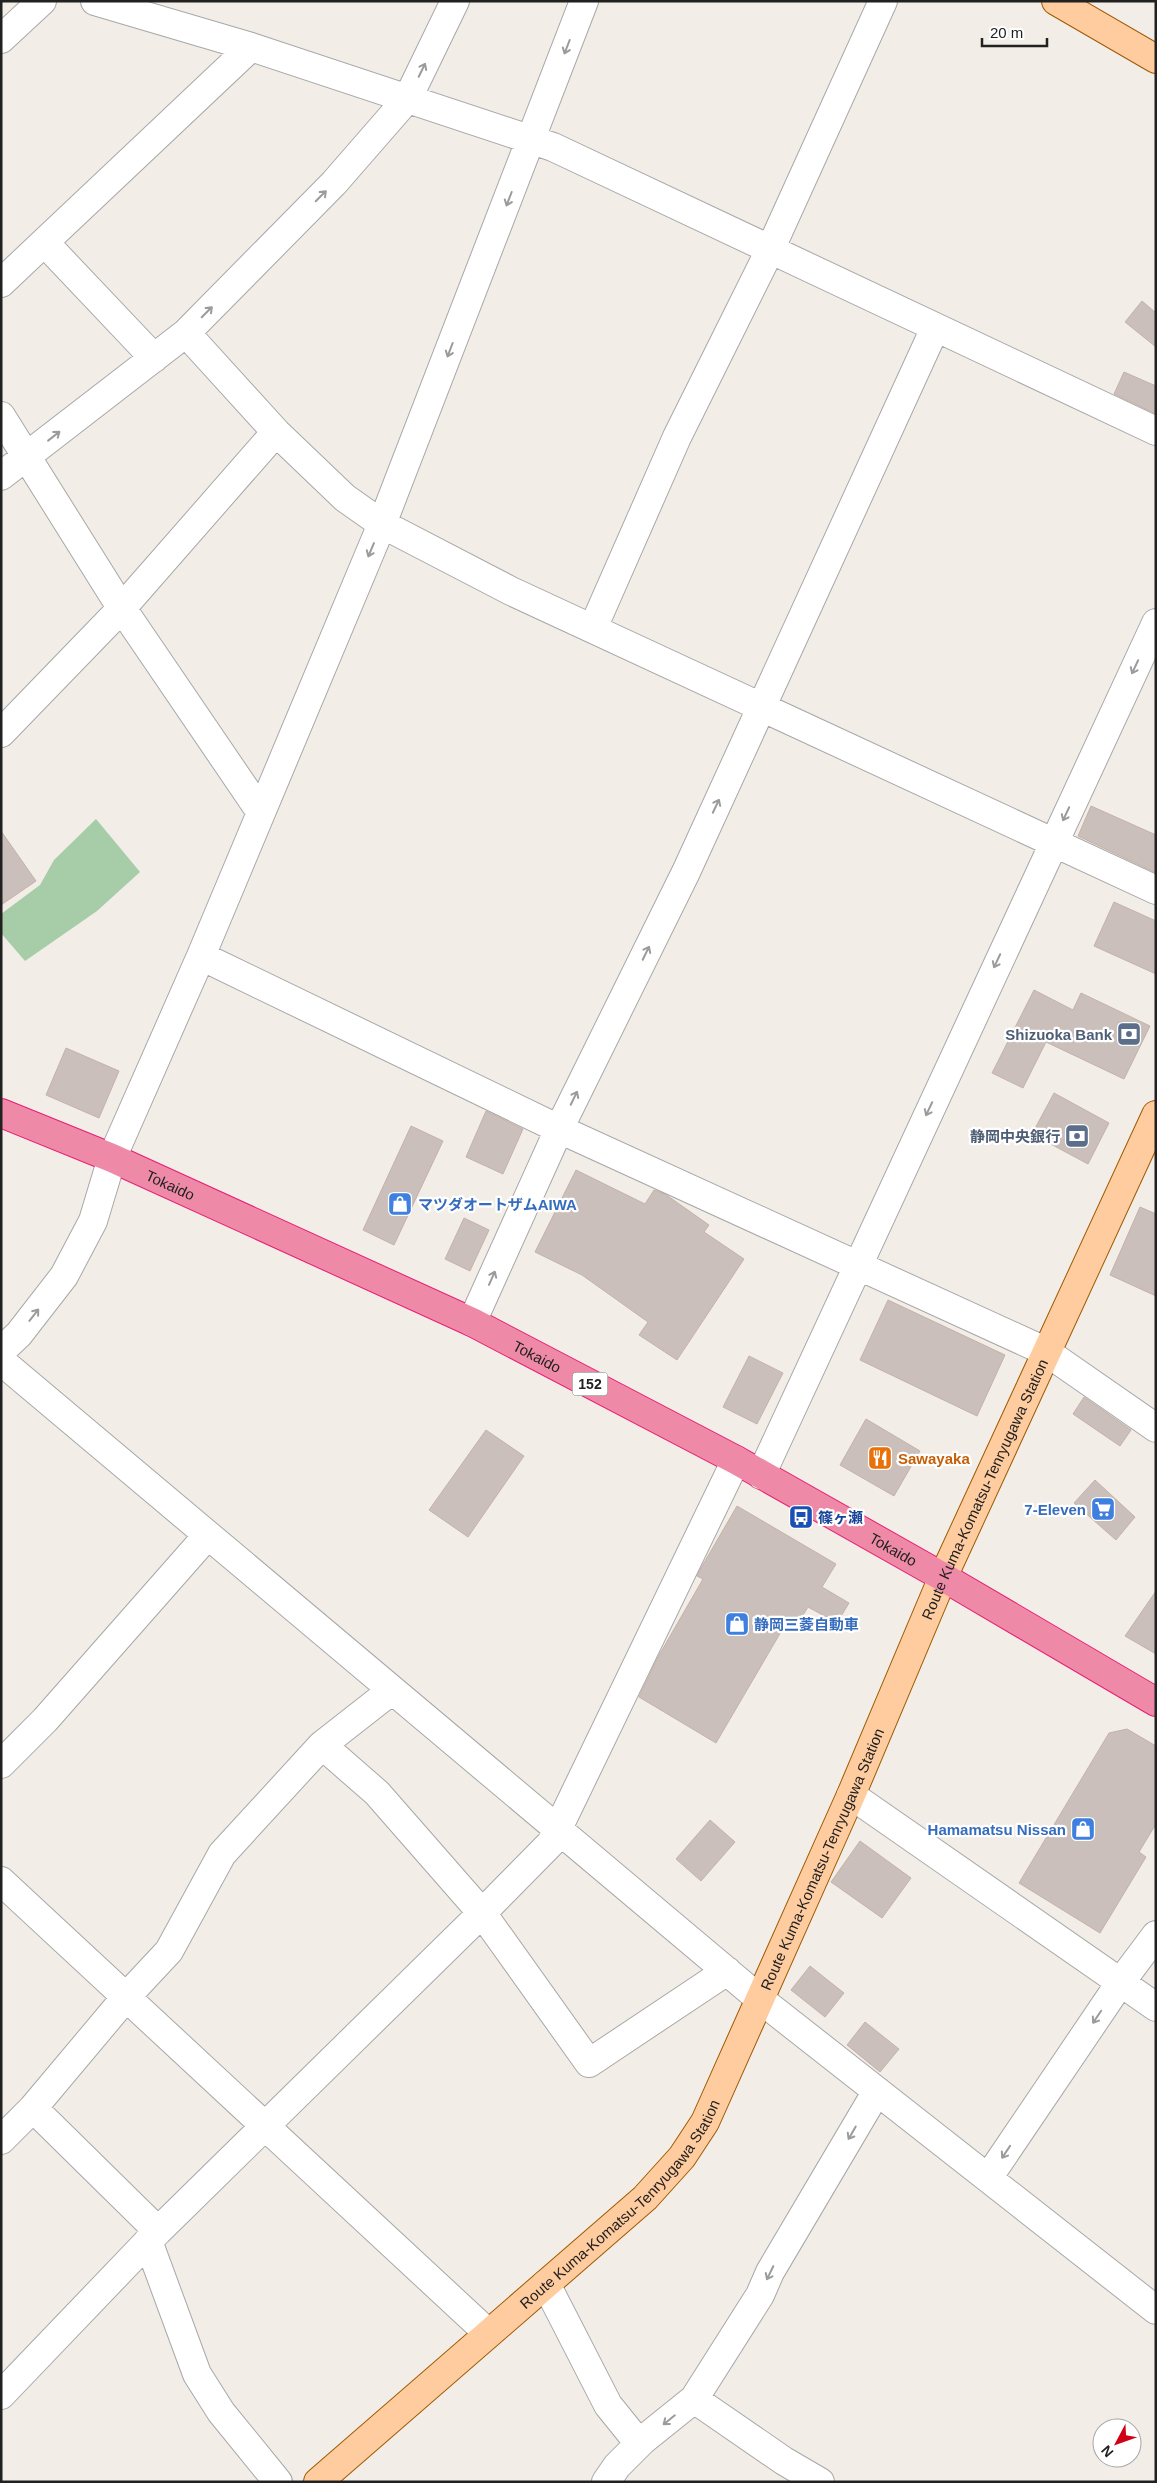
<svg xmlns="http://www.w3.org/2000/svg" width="1157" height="2483" font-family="Arial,'Noto Sans JP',sans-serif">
  <rect width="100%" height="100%" fill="#f2ede7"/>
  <!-- cemetery -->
  <path fill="#a6cca8" d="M96 819 140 872 97 911 25 961 1 933V914L40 885 54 860Z"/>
  <!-- building -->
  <path fill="#cabfba" stroke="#c5b2a8" d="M1142 301 1156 313V347L1125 322Z
    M1124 372 1156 386V414L1114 394Z
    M1091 806 1156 835V873L1078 836Z
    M1 831 36 881 1 905Z
    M1114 902 1156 921V974L1094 946Z
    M1034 990 1073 1010 1081 993 1150 1026 1124 1079 1046 1042 1023 1088 992 1073Z
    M66 1048 119 1071 99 1118 46 1095Z
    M1054 1093 1109 1123 1088 1164 1032 1134Z
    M486 1111 523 1129 503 1174 466 1157Z
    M411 1126 443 1141 394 1245 363 1230Z
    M576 1170 645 1204 654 1190 665 1194 709 1225 704 1232 744 1259 677 1360 639 1335 648 1322 582 1275 535 1252Z
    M1140 1207 1156 1214V1296L1110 1275Z
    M464 1218 489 1230 470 1271 445 1259Z
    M888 1300 1005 1355 977 1416 860 1360Z
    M749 1356 783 1373 757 1424 723 1407Z
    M1084 1397 1131 1430 1120 1446 1073 1414Z
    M866 1419 920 1451 894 1496 840 1465Z
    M486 1430 524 1456 468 1537 429 1510Z
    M1095 1480 1135 1517 1116 1540 1074 1503Z
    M737 1506 836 1564 822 1587 849 1603 837 1623 808 1607 794 1630 785 1625 716 1743 639 1697 658 1657 703 1579 697 1576 701 1568Z
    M1156 1591V1654L1125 1636Z
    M1127 1729 1156 1746V1824L1139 1852 1146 1857 1100 1933 1019 1883 1109 1733Z
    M710 1820 735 1842 701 1881 676 1859Z
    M860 1841 911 1878 882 1918 831 1882Z
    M810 1966 844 1993 825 2017 791 1990Z
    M865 2022 899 2049 880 2072 847 2045Z"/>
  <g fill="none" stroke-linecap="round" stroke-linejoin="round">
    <defs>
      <path id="minor" d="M95 1 251 47 553 147 1156 431
        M1 39 42 1
        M45 243 154 358
        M1 283 251 47
        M1 416 117 601 260 811
        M276 432 345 498 382 524 511 591 1156 890
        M1 476 186 333 334 183 408 98 455 1
        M593 628 677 437 770 250 883 1
        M1 733 122 608 276 432 186 333
        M201 956 559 1129 1045 1351 1156 1428
        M472 1322 559 1129 686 872 935 328
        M1 1351 19 1334 64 1276 93 1221 112 1158 201 956 382 524 584 1
        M1 1361 761 2000 1156 2310
        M761 1475 1156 623
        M391 1691 322 1745 377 1793 482 1913 589 2063 727 1971
        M1 1764 45 1720 207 1536
        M851 1795 1156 2007
        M1 1881 488 2333
        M33 2108 158 2231
        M1 2140 33 2108 127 1996 169 1951 222 1854 322 1745
        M988 2178 1120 1983 1156 1935
        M148 2241 197 2374 221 2412 278 2482
        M546 2284 608 2405 633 2436 643 2440
        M1 2395 158 2231 482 1913 551 1843 736 1460
        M694 2399 784 2461 820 2482
        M606 2482 617 2466 643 2440 694 2399 760 2295 770 2272 877 2091"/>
      <g id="major">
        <path d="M1056 1 1156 59"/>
        <path id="s1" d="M318 2482 645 2198 682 2157 705 2122 851 1795 943 1577 1156 1115"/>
      </g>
      <g id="highway">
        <path id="s2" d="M1 1113 112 1158 472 1322 736 1460 943 1577 1156 1702"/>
      </g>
    </defs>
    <!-- minor casing -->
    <use href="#minor" stroke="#a8a8a8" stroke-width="30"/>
    <!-- major casing -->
    <use href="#major" stroke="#9e5a00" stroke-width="30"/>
    <!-- highway casing -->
    <use href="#highway" stroke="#e81c76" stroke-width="30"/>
    <!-- minor -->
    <use href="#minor" stroke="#fff" stroke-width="28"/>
    <!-- major -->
    <use href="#major" stroke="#ffcc9f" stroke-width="28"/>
    <!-- highway -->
    <use href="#highway" stroke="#ee8aa7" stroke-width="28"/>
  </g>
  <!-- one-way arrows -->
  <defs><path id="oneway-shaft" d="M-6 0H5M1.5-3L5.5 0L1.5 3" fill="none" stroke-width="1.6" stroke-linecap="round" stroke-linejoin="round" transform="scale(1.25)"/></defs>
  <g stroke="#9b9b9b">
    <use href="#oneway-shaft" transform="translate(567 47) rotate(111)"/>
    <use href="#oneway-shaft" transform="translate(422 70) rotate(-64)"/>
    <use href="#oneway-shaft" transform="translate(321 196) rotate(-45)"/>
    <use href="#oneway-shaft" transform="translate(509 199) rotate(111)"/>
    <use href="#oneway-shaft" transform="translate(207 312) rotate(-45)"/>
    <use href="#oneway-shaft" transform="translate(450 350) rotate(111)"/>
    <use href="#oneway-shaft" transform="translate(54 436) rotate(-38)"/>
    <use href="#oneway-shaft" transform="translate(371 550) rotate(113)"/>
    <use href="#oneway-shaft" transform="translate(1135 667) rotate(115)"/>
    <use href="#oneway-shaft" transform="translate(716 806) rotate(-65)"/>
    <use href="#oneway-shaft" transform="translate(1066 814) rotate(115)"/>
    <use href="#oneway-shaft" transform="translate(646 953) rotate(-64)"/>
    <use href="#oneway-shaft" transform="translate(997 961) rotate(115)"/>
    <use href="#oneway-shaft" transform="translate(574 1098) rotate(-64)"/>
    <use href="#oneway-shaft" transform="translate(929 1109) rotate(115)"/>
    <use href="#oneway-shaft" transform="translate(492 1278) rotate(-66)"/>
    <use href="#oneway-shaft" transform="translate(34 1315) rotate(-52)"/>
    <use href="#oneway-shaft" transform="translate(1097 2017) rotate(124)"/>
    <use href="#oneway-shaft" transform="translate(852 2133) rotate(120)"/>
    <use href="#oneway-shaft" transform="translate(1006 2152) rotate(124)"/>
    <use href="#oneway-shaft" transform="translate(770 2273) rotate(116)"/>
    <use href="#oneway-shaft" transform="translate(669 2420) rotate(141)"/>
  </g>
  <!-- icons -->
  <defs>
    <symbol id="bank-square" viewBox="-11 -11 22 22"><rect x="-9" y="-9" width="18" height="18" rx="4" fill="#5c6f8a" stroke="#fff"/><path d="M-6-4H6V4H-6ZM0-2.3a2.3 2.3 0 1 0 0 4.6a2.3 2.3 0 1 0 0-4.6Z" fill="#fff"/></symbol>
    <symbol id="shop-square" viewBox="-11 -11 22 22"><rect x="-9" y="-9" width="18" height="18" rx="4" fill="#3f7fe0" stroke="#fff"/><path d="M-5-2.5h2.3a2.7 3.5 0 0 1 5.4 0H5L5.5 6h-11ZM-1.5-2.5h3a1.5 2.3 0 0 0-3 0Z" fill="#fff"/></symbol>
    <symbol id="restaurant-square" viewBox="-11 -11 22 22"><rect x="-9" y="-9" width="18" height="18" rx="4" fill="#e8710a" stroke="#fff"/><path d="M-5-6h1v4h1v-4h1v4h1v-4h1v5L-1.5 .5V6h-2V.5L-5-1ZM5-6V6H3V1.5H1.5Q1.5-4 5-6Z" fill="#fff"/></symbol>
    <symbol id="supermarket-square" viewBox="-11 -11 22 22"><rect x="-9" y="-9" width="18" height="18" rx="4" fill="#3f7fe0" stroke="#fff"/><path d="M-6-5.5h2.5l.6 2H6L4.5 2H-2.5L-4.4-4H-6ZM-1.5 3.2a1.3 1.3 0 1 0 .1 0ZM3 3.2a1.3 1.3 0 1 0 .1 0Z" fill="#fff"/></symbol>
    <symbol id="bus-square" viewBox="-11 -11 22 22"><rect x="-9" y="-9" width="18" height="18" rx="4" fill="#1a4fb4" stroke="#fff"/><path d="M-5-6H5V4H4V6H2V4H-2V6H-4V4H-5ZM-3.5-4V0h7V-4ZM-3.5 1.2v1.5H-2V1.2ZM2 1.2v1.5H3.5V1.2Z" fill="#fff"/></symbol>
  </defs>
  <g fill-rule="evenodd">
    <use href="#bank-square" x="1115" y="1020" width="28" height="28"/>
    <use href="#bank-square" x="1063" y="1122" width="28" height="28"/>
    <use href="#shop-square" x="386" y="1190" width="28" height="28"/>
    <use href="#restaurant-square" x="866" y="1444" width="28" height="28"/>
    <use href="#supermarket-square" x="1089" y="1495" width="28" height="28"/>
    <use href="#bus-square" x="787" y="1503" width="28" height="28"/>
    <use href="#shop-square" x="723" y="1610" width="28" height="28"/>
    <use href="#shop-square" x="1069" y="1815" width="28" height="28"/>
  </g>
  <g text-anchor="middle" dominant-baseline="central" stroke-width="4.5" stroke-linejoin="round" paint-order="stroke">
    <!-- shield labels -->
    <rect fill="#fff" stroke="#646464" stroke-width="1" x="572.5" y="1372.5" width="35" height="23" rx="4"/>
    <g font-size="14" font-weight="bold" fill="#212121">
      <text x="590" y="1384">152</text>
    </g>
    <!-- service labels -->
    <g font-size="15" font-weight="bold" fill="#4e5e75" stroke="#fff" text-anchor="end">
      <text x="1112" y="1034">Shizuoka Bank</text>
      <text x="1060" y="1136">静岡中央銀行</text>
    </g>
    <!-- street labels -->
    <g font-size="15" fill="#212121" stroke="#fff">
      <text stroke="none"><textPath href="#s2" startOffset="184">Tokaido</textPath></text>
      <text stroke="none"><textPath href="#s2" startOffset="589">Tokaido</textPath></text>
      <text stroke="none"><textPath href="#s1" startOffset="1222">Route Kuma-Komatsu-Tenryugawa Station</textPath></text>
      <text stroke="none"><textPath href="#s2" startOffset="994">Tokaido</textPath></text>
      <text stroke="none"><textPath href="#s1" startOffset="818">Route Kuma-Komatsu-Tenryugawa Station</textPath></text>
      <text stroke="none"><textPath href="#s1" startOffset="412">Route Kuma-Komatsu-Tenryugawa Station</textPath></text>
    </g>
    <!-- shop labels -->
    <g font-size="15" font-weight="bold" fill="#366cbe" stroke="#fff" text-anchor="start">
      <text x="418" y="1204">マツダオートザムAIWA</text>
      <text x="1086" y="1509" text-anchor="end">7-Eleven</text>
      <text x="754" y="1624">静岡三菱自動車</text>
      <text x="1066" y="1829" text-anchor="end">Hamamatsu Nissan</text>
    </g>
    <!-- food labels -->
    <g font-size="15" font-weight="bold" fill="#c56008" stroke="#fff" text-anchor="start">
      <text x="898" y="1458">Sawayaka</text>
    </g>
    <!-- transit labels -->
    <g font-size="15" font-weight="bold" fill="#164399" stroke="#fff" text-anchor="start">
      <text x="818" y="1517">篠ヶ瀬</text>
    </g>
  </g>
  <!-- border -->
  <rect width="1157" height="2483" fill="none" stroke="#212121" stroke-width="5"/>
  <!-- north arrow -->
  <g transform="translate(1117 2443) rotate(229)"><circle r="24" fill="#ffffff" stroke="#a6a6a6"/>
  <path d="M0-4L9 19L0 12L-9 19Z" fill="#d20015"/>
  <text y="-8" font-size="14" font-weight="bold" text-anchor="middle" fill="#212121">N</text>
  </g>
  <!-- scale -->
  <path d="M982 38v8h65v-8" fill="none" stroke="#212121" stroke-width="2.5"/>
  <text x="990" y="38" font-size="15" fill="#212121" stroke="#ffffff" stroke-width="4" paint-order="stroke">20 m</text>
</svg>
